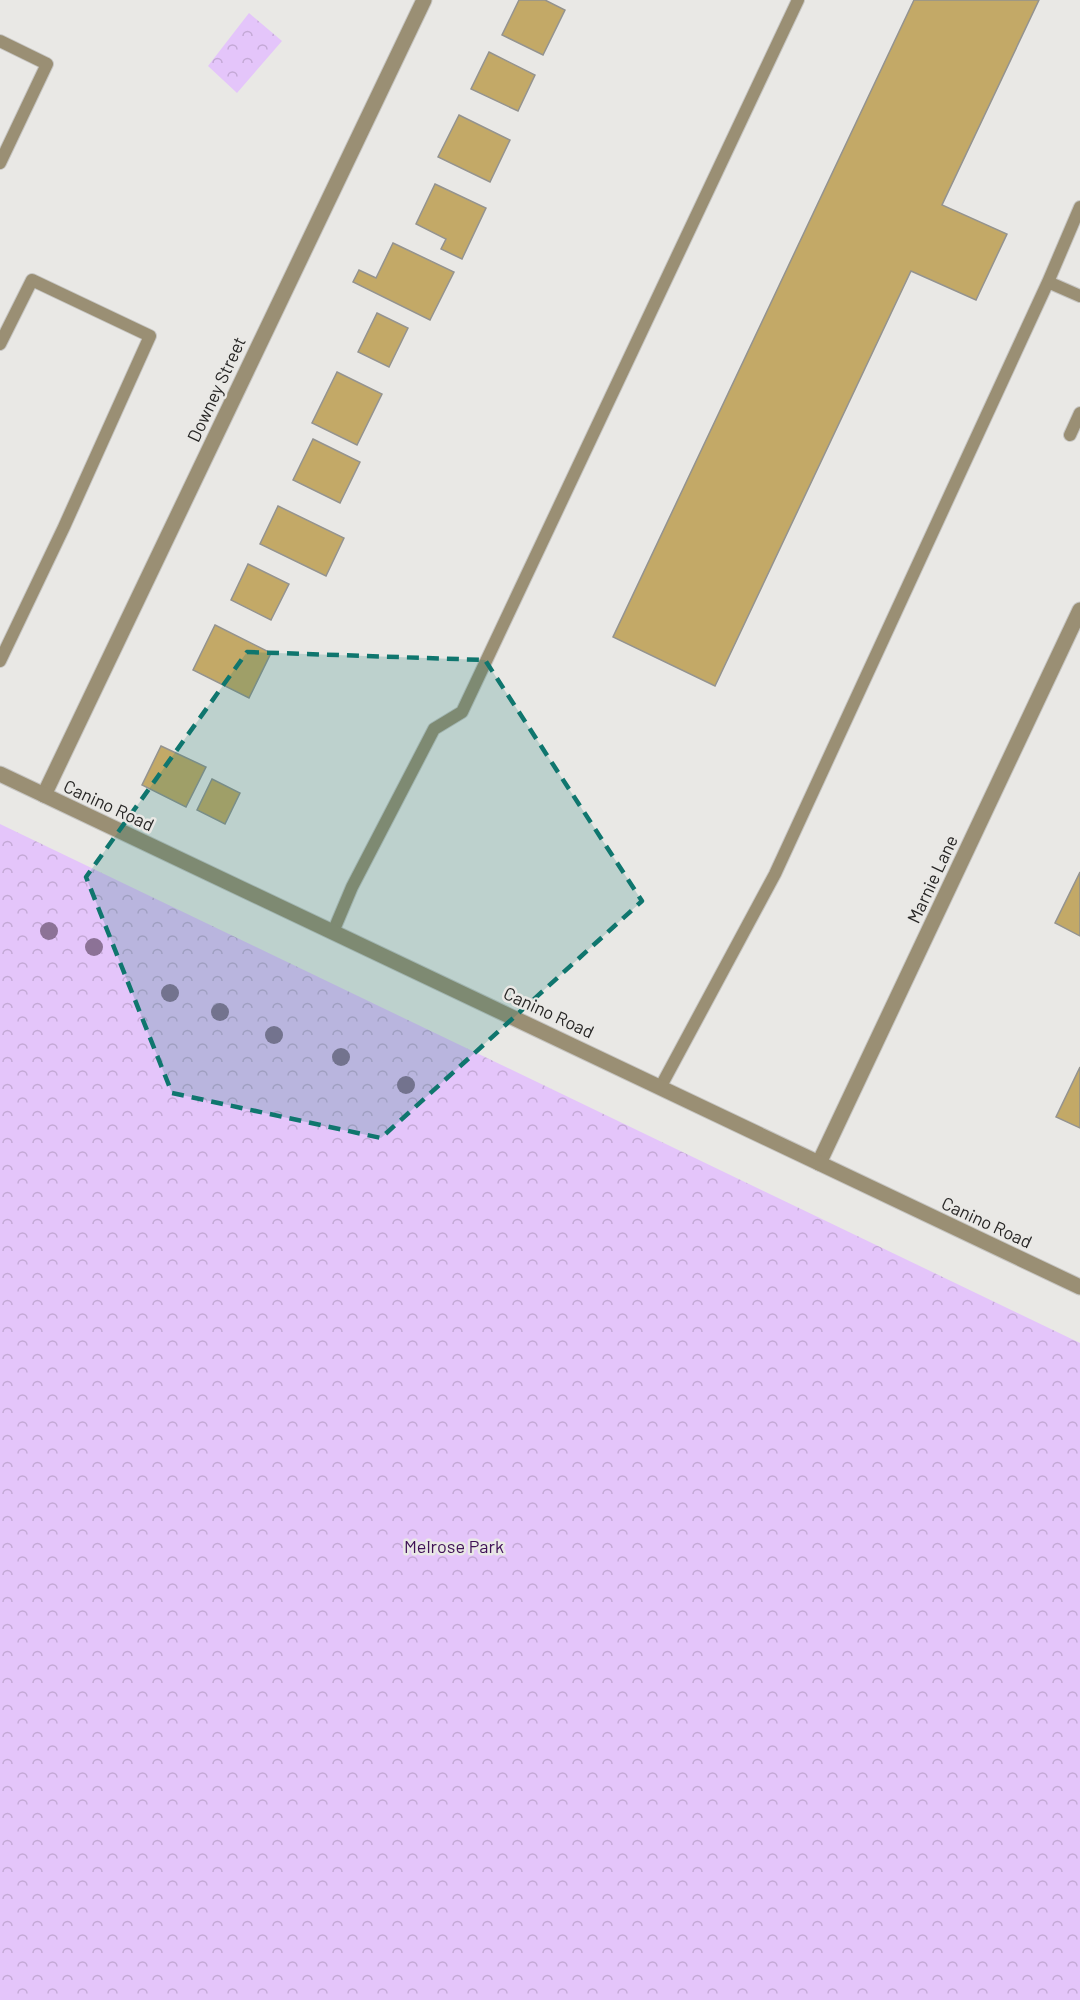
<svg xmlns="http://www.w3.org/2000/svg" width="1080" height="2000" font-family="Barlow,sans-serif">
  <defs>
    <pattern id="park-crowns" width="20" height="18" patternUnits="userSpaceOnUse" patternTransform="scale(1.5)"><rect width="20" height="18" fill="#e4c5fa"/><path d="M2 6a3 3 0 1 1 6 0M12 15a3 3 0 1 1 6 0" fill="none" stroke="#c4a9d6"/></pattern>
  </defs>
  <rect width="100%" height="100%" fill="#e9e8e5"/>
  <!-- park -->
  <path fill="url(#park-crowns)" d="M249 13 282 41 237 93 208 66Z
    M0 824 1080 1343V2000H0Z"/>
  <!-- building -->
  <path fill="#c3a967" stroke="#94938f" stroke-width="1.5" d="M519 0H545L565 10 543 55 502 35Z
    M914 0H1039L942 205 1007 234 976 300 911 271 715 686 613 637Z
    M489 52 535 75 518 111 471 89Z
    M459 115 510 140 490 182 438 157Z
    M435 184 486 208 462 259 441 249 446 239 416 224Z
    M393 243 454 272 430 320 353 282 359 270 376 278Z
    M377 313 408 328 389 367 358 352Z
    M337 372 382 394 357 445 312 423Z
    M313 439 360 462 340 503 293 480Z
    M278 506 344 538 326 576 260 544Z
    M248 564 289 584 271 620 231 600Z
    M215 625 271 653 249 698 193 670Z
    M161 746 206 767 186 807 142 785Z
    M212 779 240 793 225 824 197 810Z
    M1080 872V936L1055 923Z
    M1080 1067V1128L1056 1117Z"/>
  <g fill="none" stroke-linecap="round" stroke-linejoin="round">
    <defs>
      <path id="service" d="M0 41 47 64 0 163
        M1048 282 1080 296
        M0 344 32 280 150 336 64 527 0 661
        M1070 435 1080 413
        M333 932 352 887 434 729 462 712 798 0
        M661 1086 775 874 1048 282 1080 207"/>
      <path id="minor" d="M44 795 424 0
        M819 1163 1080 610"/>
      <path id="tertiary" d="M0 774 1080 1287"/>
    </defs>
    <!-- service casing -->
    <use href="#service" stroke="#c6c5c2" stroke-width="14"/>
    <!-- minor casing -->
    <use href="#minor" stroke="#c6c5c2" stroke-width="17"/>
    <!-- tertiary casing -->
    <use href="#tertiary" stroke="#c6c5c2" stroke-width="17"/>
    <!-- service -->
    <use href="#service" stroke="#9a8f74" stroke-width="12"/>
    <!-- minor -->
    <use href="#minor" stroke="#9a8f74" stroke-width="15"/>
    <!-- tertiary -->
    <use href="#tertiary" stroke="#9a8f74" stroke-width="15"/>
  </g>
  <!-- trees -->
  <g fill="#8c7296">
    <circle cx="49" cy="931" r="9"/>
    <circle cx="94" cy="947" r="9"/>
    <circle cx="170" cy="993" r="9"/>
    <circle cx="220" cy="1012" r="9"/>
    <circle cx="274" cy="1035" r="9"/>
    <circle cx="341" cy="1057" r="9"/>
    <circle cx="406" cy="1085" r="9"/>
  </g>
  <!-- marked area -->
  <path fill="#0f766e" fill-opacity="0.2" stroke="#0f766e" stroke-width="4.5" stroke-dasharray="12 8" stroke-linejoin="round" d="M247 652 485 660 642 901 381 1138 172 1093 86 877Z"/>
  <g text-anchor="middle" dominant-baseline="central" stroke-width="5" stroke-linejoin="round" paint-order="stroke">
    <!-- street labels -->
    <g font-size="18" fill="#272625" stroke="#e9e8e5">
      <text transform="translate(216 389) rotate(-65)">Downey Street</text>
      <text transform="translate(109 805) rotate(25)">Canino Road</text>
      <text transform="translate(932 879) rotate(-65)">Marnie Lane</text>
      <text transform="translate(549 1012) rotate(25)">Canino Road</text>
      <text transform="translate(987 1222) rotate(25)">Canino Road</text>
    </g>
    <!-- park labels -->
    <g font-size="18" fill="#3f1156" stroke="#e9e8e5">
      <text x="454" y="1546">Melrose Park</text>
    </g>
  </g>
</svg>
